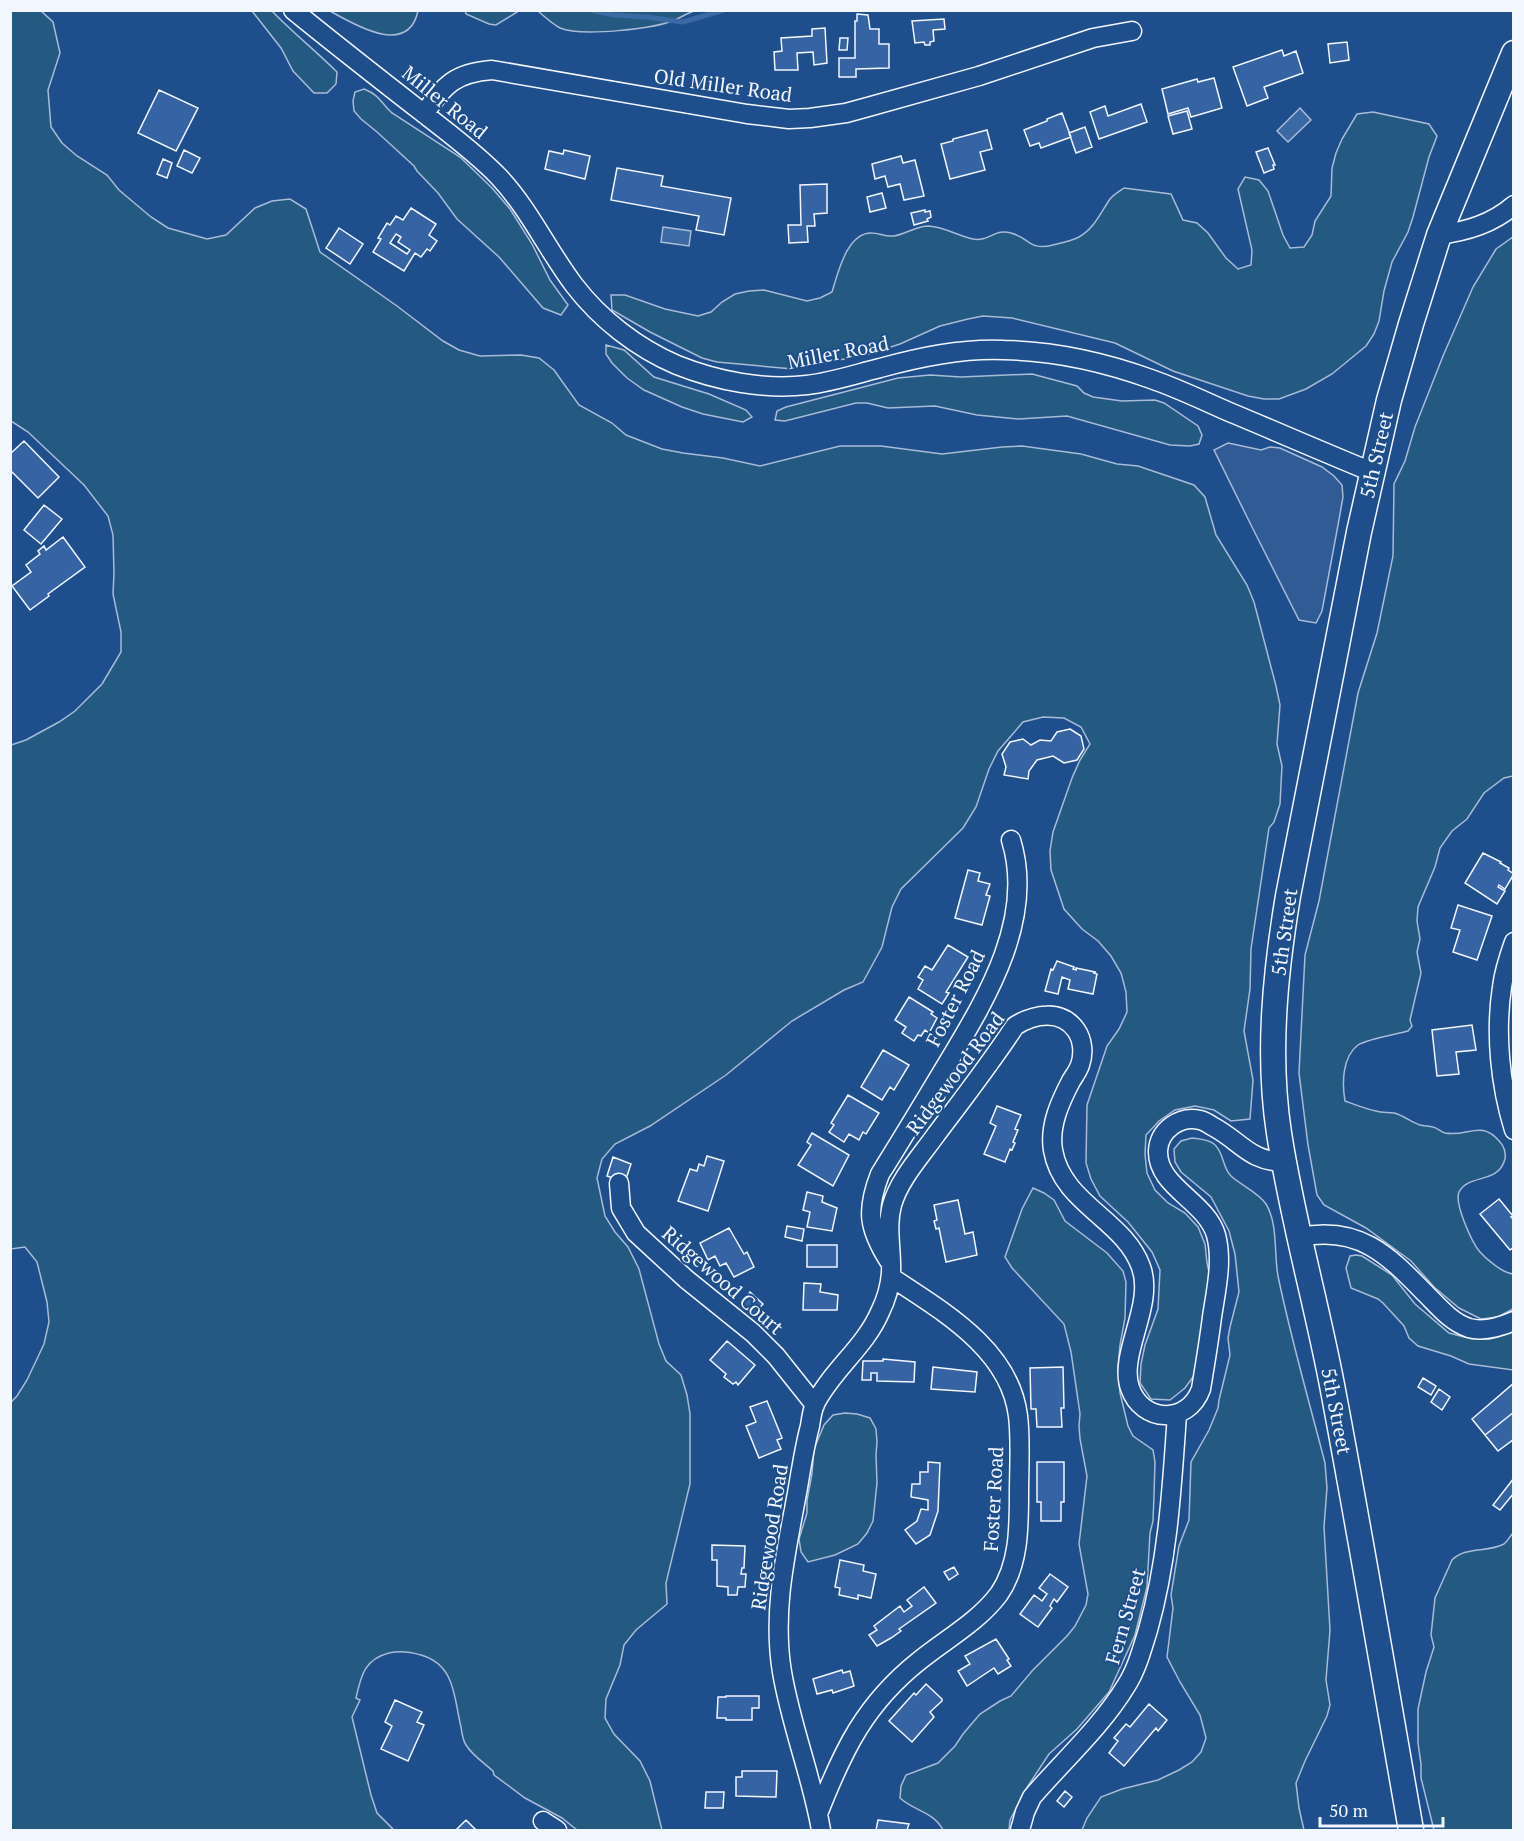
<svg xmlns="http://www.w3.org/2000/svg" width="1524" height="1841" font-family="'PT Serif',serif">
  <rect width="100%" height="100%" fill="#1f4e8c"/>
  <!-- green -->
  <path fill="#245a82" stroke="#a8bbd7" stroke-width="1.5" d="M11 11H41L53 22 60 53 48 90 51 127 62 143 77 156 107 175 119 190 151 217 168 228 207 239 226 235 255 208 272 201 290 199 306 209 320 252 397 306 443 341 459 350 480 356 521 355 539 358 554 370 579 405 612 423 626 435 662 449 683 453 723 458 760 466 840 446H881L942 454 1002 447 1022 446 1081 454 1117 464 1138 466 1194 485 1205 497 1216 535 1247 585 1254 602 1276 686 1280 705 1277 744 1282 766 1281 784 1280 804 1274 822 1269 828 1251 949 1250 989 1244 1031 1253 1080 1250 1119 1231 1121 1214 1110 1195 1106 1175 1110 1159 1121 1146 1135 1145 1154 1147 1173 1155 1190 1168 1203 1185 1213 1198 1227 1205 1244 1207 1263 1211 1281 1196 1373 1185 1388 1170 1400 1151 1399 1140 1383 1141 1364 1145 1345 1158 1309 1160 1270 1152 1252 1128 1222 1100 1196 1091 1179 1086 1163 1087 1105 1107 1046 1119 1029 1127 1012 1126 992 1121 973 1111 956 1098 941 1082 929 1064 909 1051 870 1050 851 1053 832 1072 778 1080 760 1090 744 1081 727 1064 718 1043 717 1023 722 998 751 989 769 976 807 963 828 901 889 892 907 882 947 863 982 844 990 792 1021 726 1075 650 1126 615 1144 602 1159 597 1178 605 1216 615 1232 628 1247 639 1269 659 1344 666 1361 681 1375 687 1395 690 1414V1484L666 1583 667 1604 636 1630 624 1645 620 1665 606 1699 605 1718 614 1734 640 1761 650 1781 662 1830H577L562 1818 525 1798 494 1775 493 1771C484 1763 472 1755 466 1745 463 1741 462 1733 461 1727 454 1699 456 1665 421 1655 411 1652 401 1650 389 1653 365 1659 361 1675 356 1698L360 1700 352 1717 371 1795 377 1813 394 1830H11L10 1403 17 1396 27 1380 44 1344 49 1322 47 1302 37 1262 25 1247 11 1249V745L26 740 59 722 75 711 102 684 121 652V632L113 594 114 573 113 535 108 516 84 485 28 432 11 421Z
    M252 11H272C292 32 316 51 337 72L336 84 327 93H314L293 71 281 48Z
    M330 11H418C408 57 355 25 330 11Z
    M465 11V10L519 11 496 25 489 24 466 14Z
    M538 11H694C688 13 683 16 677 19 656 29 581 37 560 28 551 23 545 17 538 11Z
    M364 89C381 96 380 102 392 113L460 157 492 188 510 209 532 244 550 280 568 305 561 315 543 308 499 257 457 219 438 193 417 171 414 166 377 132 361 119 354 111 353 101 355 92Z
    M1373 112 1429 124 1437 136 1429 157 1413 217 1408 232 1392 262 1384 291 1379 321 1374 334 1366 346 1332 374 1306 389 1279 399H1264L1248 396 1173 371 1115 343 1012 318 983 316 968 319 940 326 900 344 870 354 793 369 717 362 702 358 650 332 612 310 611 295H625L665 309 698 316 711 312 722 302 735 294 749 291 764 290 807 301 820 298 832 292C838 273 847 232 872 233 880 233 884 237 894 236 906 234 916 226 929 226 944 227 959 236 973 239 989 242 995 228 1011 233 1030 238 1029 251 1053 245 1061 243 1071 241 1079 237 1094 229 1101 212 1110 199 1114 194 1120 191 1124 188L1171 194 1183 220 1197 223 1208 233 1226 258 1238 269 1251 265 1252 250 1238 189 1245 177 1259 180 1268 191 1283 235 1290 248 1304 247 1312 235 1315 221 1331 196 1332 168 1336 153 1342 139 1357 114Z
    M1513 237V776L1504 778 1484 793 1467 819 1452 831 1440 848 1435 867 1418 907 1417 921 1420 939 1417 952 1421 973 1410 1020 1412 1026 1408 1031C1397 1034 1367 1039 1358 1045 1342 1057 1342 1084 1345 1101 1356 1105 1366 1109 1376 1111 1382 1113 1388 1112 1394 1113 1403 1115 1411 1122 1420 1125 1424 1126 1429 1126 1433 1127 1438 1128 1441 1132 1445 1133 1469 1137 1481 1119 1500 1142 1504 1146 1506 1153 1505 1159 1498 1185 1469 1173 1459 1192 1454 1203 1472 1243 1480 1252 1487 1260 1503 1273 1513 1274V1309L1498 1317 1481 1319 1459 1308 1434 1287 1411 1261 1366 1228 1324 1205 1317 1195 1308 1145 1299 1073 1305 955 1319 901 1358 693 1377 633 1393 556 1394 484 1405 461 1415 427 1443 356 1473 287 1496 249Z
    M606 345 624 350 654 377 709 394 746 410 752 417 743 422 703 414 682 407 644 390 627 378 612 363 606 354Z
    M1032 374 1077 386 1084 393 1093 397 1122 401 1155 400 1164 403 1198 426 1202 435 1199 444 1190 446 1170 445 1067 416 1019 419 977 415 935 406 888 408 867 403H856L785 421 775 420 777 411 786 407 898 378 930 375 961 377Z
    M1192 1138C1199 1139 1208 1139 1214 1144 1224 1152 1222 1167 1231 1176 1242 1186 1258 1192 1266 1204 1278 1223 1274 1255 1278 1276 1291 1339 1309 1401 1325 1463L1327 1488 1324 1527 1330 1630 1326 1680 1330 1705 1327 1716 1305 1761 1296 1783 1299 1808 1304 1830H1082L1087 1818 1101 1797 1122 1789 1158 1780 1179 1770 1192 1762 1201 1752 1206 1738 1200 1715 1180 1682 1167 1657 1173 1608 1171 1595 1179 1546 1189 1520 1191 1462 1209 1430 1218 1408 1219 1400 1230 1355 1228 1338 1230 1327 1239 1292 1235 1254 1229 1231 1211 1197 1181 1172 1175 1162 1174 1149 1181 1141Z
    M1033 1188 1044 1193 1054 1200 1065 1221 1107 1253 1123 1271 1126 1282 1125 1318 1120 1345 1118 1368 1120 1393 1128 1426 1133 1436 1153 1450 1155 1462 1154 1495 1153 1521 1150 1533 1147 1587 1135 1635 1109 1692 1077 1729 1049 1754 1028 1786 1010 1820 1009 1830H943C934 1812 914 1811 900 1798L901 1786 906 1775 938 1763 955 1746 963 1734 980 1714 1000 1701 1011 1696 1032 1671 1067 1636 1075 1626 1086 1605 1088 1594 1079 1544 1087 1476 1080 1439 1079 1426 1080 1414 1071 1352 1064 1324 1012 1268 1005 1257 1022 1209Z
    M1356 1255 1362 1256 1392 1275 1415 1304 1449 1333 1472 1339H1490L1513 1332V1370L1469 1364 1451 1356 1418 1346 1409 1338 1404 1326 1383 1303 1378 1299 1351 1288 1346 1268 1350 1256Z
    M845 1413 857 1414 870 1418 876 1429 877 1442 876 1455 877 1483 873 1521 867 1533 858 1544 835 1555 808 1562 801 1552 799 1539 807 1513V1500L812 1474 814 1449 824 1425 833 1415Z
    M1513 1533V1830H1434L1421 1778V1764L1418 1743V1709L1426 1672 1434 1647 1431 1635 1435 1598 1452 1560C1466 1546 1487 1553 1504 1544 1508 1541 1510 1536 1513 1533Z"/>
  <!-- parking -->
  <path fill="#305b95" stroke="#a8bbd7" stroke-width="1.5" d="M1228 443 1261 450 1270 447 1280 448 1322 467 1334 476 1342 485 1343 497 1338 525 1322 611 1316 623 1299 620 1251 525 1214 450Z"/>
  <!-- water -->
  <path fill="#3b69a3" stroke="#a8bbd7" stroke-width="1.5" d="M1300 108 1311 120 1288 142 1277 131Z
    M663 227 691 231 689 246 661 242Z"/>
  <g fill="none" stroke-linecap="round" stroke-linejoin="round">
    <!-- stream -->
    <path stroke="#3b69a3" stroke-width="5" d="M591 10 614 15 646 17 683 22 724 10"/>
  </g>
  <!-- building -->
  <path fill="#3563a3" stroke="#f2f6ff" stroke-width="1.5" fill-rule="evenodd" d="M857 14 868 15 870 29H879V44H889V68L856 69V77H839V58H855V21H857Z
    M944 19 945 29 933 30 934 41 930 42V45H925L924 42 915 43 912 21Z
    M825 28 827 63 814 65 813 52 797 53 798 70H775L774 52 782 51 781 38 812 36V29Z
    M840 38H848L847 50H839Z
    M1347 42 1349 60 1330 63 1328 44Z
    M1282 50 1284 56 1296 51 1303 73 1264 87 1268 98 1247 106 1233 67Z
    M1214 78 1222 108 1191 117 1188 108 1168 114 1162 89 1197 79 1198 82Z
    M159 90 198 108 176 151 138 133Z
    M1141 104 1147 122 1099 139 1090 112 1105 106 1108 116Z
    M1187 111 1192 129 1173 134 1168 116Z
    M1062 113 1071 137 1041 148 1039 143 1030 146 1024 130 1047 121V119Z
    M1085 127 1092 147 1076 153 1069 133Z
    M987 130 992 149 980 152 985 170 950 179 941 144 953 141V139Z
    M1268 148 1275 165H1273L1274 169 1264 173 1256 152Z
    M184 150 200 158 192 173 177 166Z
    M564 150 590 156 585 179 545 169 549 151 563 154Z
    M901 156 903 163 915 160 924 196 904 200 900 184 888 187 885 176 875 179 872 164Z
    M163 159 172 163 167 178 157 174Z
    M617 168 663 176 661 186 731 198 724 235 696 230 699 216 611 200Z
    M827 184V213L814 214 815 226H807L808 242 789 243 788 225H801L800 185Z
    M882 193 886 208 870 212 867 197Z
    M411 208 436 224 429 235 437 241 430 251 427 249 421 257 415 253 404 271 373 252 381 239 378 238 387 223 390 225 396 216 403 220ZM396 234 401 237 398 242 410 250 407 254 390 243Z
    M925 210V212L930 211 931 217 927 219 928 221 914 225 911 213Z
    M339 228 363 244 350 264 326 248Z
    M24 441 59 477 38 498 10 470V454Z
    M44 505 62 519 41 544 24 530Z
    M63 537 85 567 48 594 49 596 30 610 12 586 31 572 26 565 40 554 38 551 44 546 46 550Z
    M1070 729 1081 736 1084 749 1077 760 1064 763 1053 756 1037 760 1029 771 1028 779 1004 775 1006 767 1002 754 1010 742 1023 739 1031 745 1040 740 1051 741 1057 732Z
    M1483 853 1501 862 1500 863 1509 868 1508 870 1514 874 1505 889 1499 885 1498 887 1505 891 1497 904 1465 883Z
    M968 870 980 873 978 881 990 884 986 895 990 896 982 925 955 918Z
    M1458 905 1492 916 1477 960 1453 952 1460 930 1451 928Z
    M948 945 968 957 946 992 949 993 942 1004 918 989 923 980 918 977 925 966 932 970Z
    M1057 961 1074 967 1073 969 1076 970V968L1095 972 1094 973 1097 974 1093 994 1068 989 1070 980 1062 977 1058 994 1045 991 1051 969 1053 970Z
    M909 997 933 1012 931 1014 937 1018 929 1033 925 1030 921 1036 918 1035 914 1041 902 1033 906 1027 895 1020Z
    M1472 1025 1476 1050 1456 1052 1459 1074 1437 1076 1432 1030Z
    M883 1050 909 1065 894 1090 890 1087 882 1100 861 1087Z
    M848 1095 879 1113 866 1134 863 1132 859 1140 849 1134 844 1142 829 1132 834 1125 831 1123Z
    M997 1106 1021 1115 1015 1129 1018 1130 1013 1142 1015 1143 1012 1150 1010 1149 1005 1162 984 1154 996 1126 990 1123Z
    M812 1133 849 1155 833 1186 798 1165 811 1145 807 1142Z
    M707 1156 724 1161 708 1211 678 1201 690 1169 697 1171 699 1164 704 1166Z
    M613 1157 631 1164 625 1182 607 1176Z
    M807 1192 823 1196 822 1202 837 1208 832 1231 807 1227 810 1212 803 1210Z
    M1499 1199 1513 1216 1511 1217 1514 1220V1247L1510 1250 1480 1214Z
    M958 1200 965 1234 973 1232 977 1255 946 1262 939 1228 936 1229 934 1221 937 1220 934 1205Z
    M787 1226 804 1229 802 1241 785 1237Z
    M729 1228 744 1254 747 1252 754 1267 734 1277 726 1263 720 1266 715 1256 708 1260 700 1243Z
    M807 1245H837V1267H807Z
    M804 1283 821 1284 820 1292 838 1295 837 1310H803Z
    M750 1292 763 1304 752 1316 740 1304Z
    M727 1341 755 1365 738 1385 736 1382 733 1384 724 1377 726 1374 710 1360Z
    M883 1359 915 1362 914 1382 877 1381V1373H871V1380H862L863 1361H883Z
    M933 1367 977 1372 975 1392 931 1389Z
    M1063 1367 1064 1408H1061L1062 1427H1037L1036 1409H1031L1030 1368Z
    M1423 1378 1436 1386 1431 1395 1418 1387Z
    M1514 1383V1412L1485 1435 1472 1419Z
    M1439 1389 1450 1397 1442 1410 1431 1402Z
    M767 1401 782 1438 777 1440 781 1449 759 1458 746 1426 756 1422 750 1407Z
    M1514 1412V1439L1498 1451 1485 1435Z
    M928 1462 940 1463 938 1511 930 1535 916 1544 905 1530 917 1521 921 1509 928 1510V1500L911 1497 912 1484H920V1472H928Z
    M1037 1462H1064V1502H1061V1521H1041V1502H1037Z
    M1514 1478V1493L1500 1510 1493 1505Z
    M712 1545 745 1546 744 1568H742L741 1574H746L745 1587H738L737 1595H728V1587L717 1586V1560H712Z
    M840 1560 864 1565 863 1571 876 1574 871 1598 858 1595V1599L839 1595 840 1588 835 1587Z
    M954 1567 958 1574 949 1580 944 1572Z
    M1050 1574 1068 1587 1057 1602 1054 1599 1050 1606 1052 1608 1038 1627 1020 1614 1034 1595 1042 1601 1047 1594 1039 1588Z
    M924 1587 936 1603 899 1629 901 1631 891 1638 877 1646 869 1635 877 1630 874 1626 900 1606 904 1612 912 1606 907 1600Z
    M996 1639 1009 1659 1007 1660 1011 1666 998 1674 994 1668 967 1686 958 1671 970 1664 965 1656Z
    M842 1670 843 1673 850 1671 854 1686 833 1693 832 1690 817 1694 813 1679Z
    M926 1684 942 1699V1701L930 1712 934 1717 912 1742 889 1721 914 1693 916 1695Z
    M726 1696H759V1708H752V1720H726V1718H717L718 1697H726Z
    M395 1700 422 1712 417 1722 424 1725 408 1761 381 1749 392 1726 385 1722Z
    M1149 1704 1167 1720 1158 1731 1156 1728 1124 1766 1109 1753 1118 1741 1114 1738 1126 1724 1130 1727Z
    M742 1771H777L776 1797 736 1796V1777H742Z
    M1065 1791 1072 1797 1064 1807 1057 1801Z
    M706 1792H724L723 1808H705Z
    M466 1820 476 1830H456Z
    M878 1820 909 1824 907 1830H876Z"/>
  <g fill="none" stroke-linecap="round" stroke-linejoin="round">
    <defs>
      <path id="minor" d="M293 10C337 46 382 81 427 116 451 135 477 154 499 177 529 209 547 249 574 285 600 319 637 348 677 365 717 381 764 390 807 385 832 382 856 374 880 368 920 357 962 348 1004 350 1054 351 1104 362 1151 379 1177 388 1202 400 1227 411 1275 431 1323 452 1372 472
        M424 114C445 84 455 73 492 70L747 114 789 119 810 118 846 113 868 107 979 76 1093 38 1132 31
        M1439 235C1467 231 1492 224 1514 205
        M1514 942C1509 956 1504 971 1502 987 1495 1033 1500 1085 1514 1130
        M619 1183 621 1208 636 1233 686 1279 753 1333 776 1356 815 1405
        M1300 1237C1359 1225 1388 1255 1426 1294 1439 1307 1451 1322 1469 1328 1483 1332 1500 1327 1514 1321
        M889 1261C868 1228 866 1210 880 1174 902 1139 923 1104 944 1069 984 1002 1036 921 1011 840
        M818 1814C843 1750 865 1704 919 1661 946 1639 978 1622 999 1594 1019 1565 1019 1528 1019 1493 1019 1470 1021 1439 1018 1416 1010 1349 942 1311 891 1277
        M543 1821 557 1830
        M821 1830C812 1777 791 1726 782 1672 772 1611 786 1553 797 1493 801 1471 804 1448 810 1426 811 1419 812 1411 815 1404 832 1370 865 1347 880 1312 886 1300 890 1286 891 1273 892 1250 886 1227 892 1205 899 1180 920 1157 935 1136 962 1100 990 1064 1015 1026 1034 1014 1061 1009 1076 1030 1083 1040 1084 1054 1080 1065 1078 1071 1074 1076 1071 1081 1060 1102 1049 1126 1053 1150 1062 1204 1124 1219 1141 1267 1155 1305 1118 1354 1130 1388 1142 1423 1188 1425 1201 1389 1205 1365 1209 1341 1212 1317 1216 1290 1223 1261 1216 1235 1206 1201 1157 1187 1158 1151 1159 1130 1180 1115 1200 1120 1204 1121 1209 1124 1212 1126 1241 1141 1248 1161 1284 1162
        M1020 1830 1025 1812 1032 1797C1063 1761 1101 1727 1126 1686 1137 1669 1142 1649 1148 1630 1168 1560 1172 1487 1177 1414"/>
      <path id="major" d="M1411 1830C1385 1682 1360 1533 1332 1385 1316 1301 1292 1218 1279 1133 1267 1055 1275 974 1288 896L1359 532 1389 400 1411 324 1439 235 1514 53"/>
    </defs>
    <!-- minor casing -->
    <use href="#minor" stroke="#f2f6ff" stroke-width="21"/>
    <!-- major casing -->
    <use href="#major" stroke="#f2f6ff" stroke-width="27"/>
    <!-- minor -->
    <use href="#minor" stroke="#1f4e8c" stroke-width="18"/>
    <!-- major -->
    <use href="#major" stroke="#1f4e8c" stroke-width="24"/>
  </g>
  <g text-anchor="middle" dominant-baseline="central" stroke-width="4.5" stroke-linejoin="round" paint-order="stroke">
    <!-- street labels -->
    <g font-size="20" fill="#f2f6ff" stroke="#1f4e8c">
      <text transform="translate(723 85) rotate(8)">Old Miller Road</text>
      <text transform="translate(445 102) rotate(39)">Miller Road</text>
      <text transform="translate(838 352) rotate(-11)">Miller Road</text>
      <text transform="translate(1376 455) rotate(-77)">5th Street</text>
      <text transform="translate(1284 932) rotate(-82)">5th Street</text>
      <text transform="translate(955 998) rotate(-63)">Foster Road</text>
      <text transform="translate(955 1073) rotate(-53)">Ridgewood Road</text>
      <text transform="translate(723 1280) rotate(41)">Ridgewood Court</text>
      <text transform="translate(1337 1411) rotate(79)">5th Street</text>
      <text transform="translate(993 1499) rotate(-87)">Foster Road</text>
      <text transform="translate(769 1537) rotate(-81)">Ridgewood Road</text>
      <text transform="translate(1125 1616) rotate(-74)">Fern Street</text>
    </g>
  </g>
  <!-- border -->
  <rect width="1524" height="1841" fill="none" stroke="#f2f6ff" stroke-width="24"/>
  <!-- scale -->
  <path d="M1320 1817v9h123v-9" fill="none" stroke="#f2f6ff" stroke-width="3"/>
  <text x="1329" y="1817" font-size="18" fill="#f2f6ff" stroke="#1f4e8c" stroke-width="4.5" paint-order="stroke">50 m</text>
</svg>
